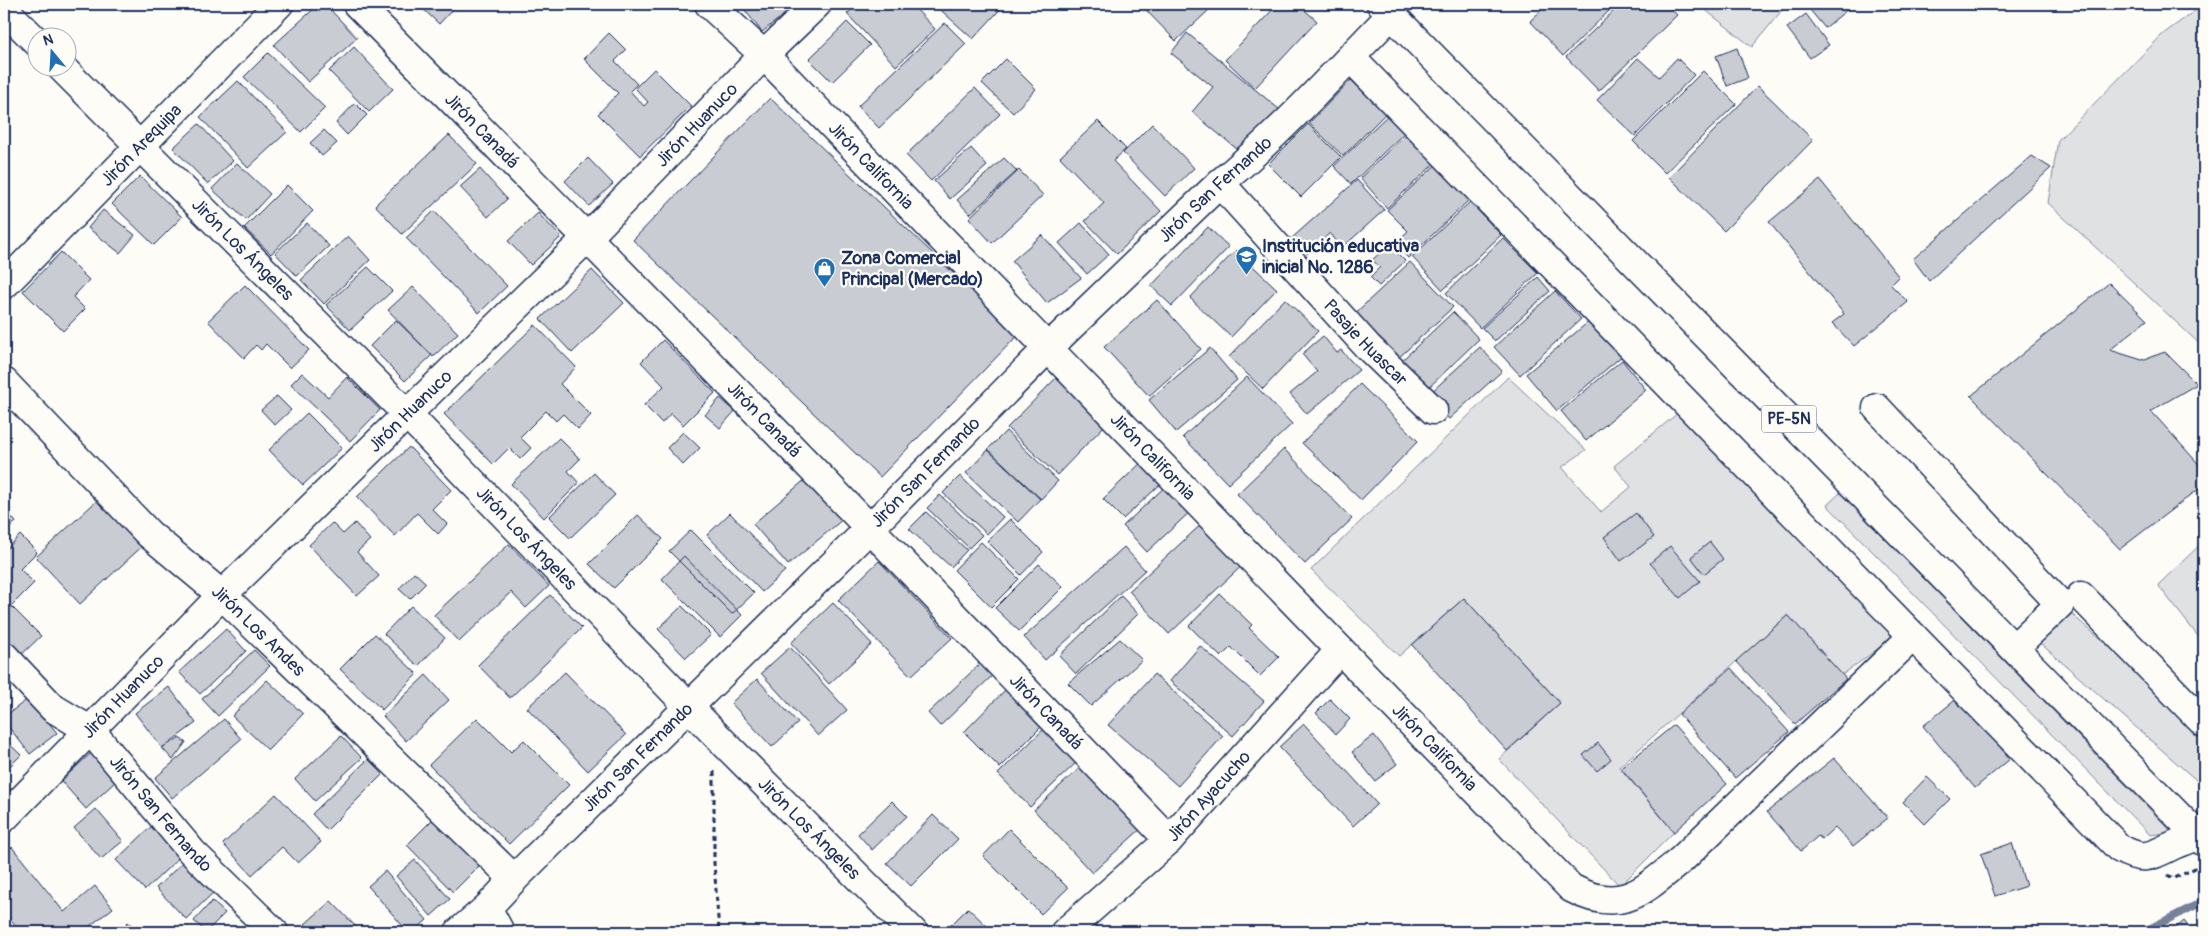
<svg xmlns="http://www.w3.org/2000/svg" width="2208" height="936" font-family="Pangolin,sans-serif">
  <rect width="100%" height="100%" fill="#fdfcf7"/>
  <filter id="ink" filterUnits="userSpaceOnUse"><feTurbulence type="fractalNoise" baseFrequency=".02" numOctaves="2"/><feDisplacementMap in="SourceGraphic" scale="10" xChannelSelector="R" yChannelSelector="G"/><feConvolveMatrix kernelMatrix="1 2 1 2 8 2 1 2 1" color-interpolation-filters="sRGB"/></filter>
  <g filter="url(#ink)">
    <!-- green -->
    <path fill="#e0e1e3" stroke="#7e88a0" d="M1698 4H1787L1752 47Z
      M2204 4V348L2048 203 2058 140 2163 34Z
      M1508 377 1586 450 1562 467 1601 512 1631 487 1614 466 1684 408 1894 637 1842 675 1788 615 1619 767 1674 832 1620 886 1499 759 1560 703 1464 598 1399 656 1311 570Z
      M1840 493 2172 832 2150 835 1827 505Z
      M2204 541V644L2158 585Z
      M2060 604 2204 729V787L2032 636Z"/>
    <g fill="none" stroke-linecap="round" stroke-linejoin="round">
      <!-- stream -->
      <path stroke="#76819c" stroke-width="8" d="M2143 932 2204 901"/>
    </g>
    <!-- building -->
    <path fill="#c9ccd3" stroke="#1b2f5e" d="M319 4H325L357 38 308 82 274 45Z
      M418 4H445L452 10 439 24Z
      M740 4H798L762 32Z
      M858 4H911L935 29 896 66 847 14Z
      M934 4H1005L973 39Z
      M1140 4H1204L1210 9 1176 41Z
      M1278 4H1298L1317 21 1255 88 1225 60Z
      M1548 4H1612L1614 6 1563 56 1530 21Z
      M1621 4H1666L1677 15 1599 91 1566 57Z
      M1817 4H1854L1825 28 1810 10Z
      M1806 14 1829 45 1810 58 1787 28Z
      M847 22 870 45 832 82 809 59Z
      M945 23 966 44 879 128 858 106Z
      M609 33 626 50 615 61 637 84 630 91 644 106 648 102 635 88 654 69 691 106 640 156 598 114 618 93 584 59Z
      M1187 33 1280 110 1243 154 1192 112 1213 87 1171 53Z
      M354 47 393 89 369 112 329 71Z
      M1737 48 1748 78 1727 86 1716 56Z
      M268 53 325 108 301 132 244 77Z
      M1638 58 1659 77 1677 58 1694 75 1635 136 1597 100Z
      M1006 59 1036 89 1013 113 982 83Z
      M1703 71 1736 104 1665 173 1633 141Z
      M1351 80 1385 114 1343 156 1309 123Z
      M238 81 287 132 248 168 200 117Z
      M1758 86 1813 140 1724 231 1669 177Z
      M975 88 1000 114 931 181 906 155Z
      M770 98 1018 335 880 477 633 240Z
      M355 103 367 115 347 135 336 123Z
      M1388 115 1405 132 1351 184 1334 166Z
      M1098 121 1126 149 1113 161 1161 211 1117 254 1085 221 1104 203 1060 157Z
      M199 124 233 161 208 184 173 148Z
      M1152 124 1194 168 1165 196 1123 153Z
      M1308 124 1341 157 1301 197 1268 164Z
      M324 130 337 143 322 156 310 143Z
      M1407 133 1435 163 1387 208 1360 178Z
      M449 135 477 164 402 234 375 205Z
      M971 148 987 166 950 199 934 181Z
      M2032 156 2051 168 1929 281 1913 259Z
      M588 158 613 184 589 206 565 181Z
      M1004 158 1017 171 970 214 957 200Z
      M237 163 270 194 246 220 212 189Z
      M1438 163 1471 198 1408 258 1394 244 1408 231 1387 210Z
      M480 169 507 199 488 217 460 187Z
      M1019 170 1043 195 992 243 969 218Z
      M140 176 182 217 154 245 112 204Z
      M1357 180 1384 210 1342 248 1330 233 1307 254 1292 238Z
      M1820 180 1899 277 1891 285 1908 302 1854 346 1832 323 1844 314 1769 222Z
      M287 185 313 211 271 254 244 228Z
      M1470 202 1501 235 1443 290 1412 257Z
      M103 210 135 235 120 253 88 228Z
      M434 211 507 286 479 313 406 238Z
      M538 213 561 237 531 265 508 241Z
      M307 223 329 246 297 276 275 253Z
      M1081 223 1109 254 1087 274 1059 243Z
      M1208 227 1229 247 1172 306 1151 286Z
      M1042 235 1081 278 1047 303 1012 261Z
      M348 236 370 260 324 304 301 280Z
      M1503 238 1538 273 1480 328 1446 293Z
      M1389 245 1405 261 1379 286 1370 277 1380 267 1372 260Z
      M1236 250 1277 289 1231 337 1190 298Z
      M61 252 89 280 73 297 85 309 63 331 23 291Z
      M1410 262 1453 307 1393 363 1350 318Z
      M368 267 392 291 350 330 326 305Z
      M592 270 624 303 572 353 540 319Z
      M1538 277 1550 291 1495 341 1482 328Z
      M2109 283 2147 320 2110 350 2142 360 2165 352 2197 384 2151 411 2204 470V485L2120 549 1971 396Z
      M245 285 309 350 290 368 266 344 261 350 256 345 244 358 208 321Z
      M413 287 458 333 433 357 388 310Z
      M1555 291 1581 319 1520 375 1494 347Z
      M1285 299 1318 331 1263 389 1229 357Z
      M1157 300 1201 349 1149 396 1104 347Z
      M1453 312 1479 339 1424 392 1398 364Z
      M1592 319 1623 355 1557 411 1526 374Z
      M396 320 432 355 405 381 370 346Z
      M535 325 576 367 560 384 591 415 578 429 563 414 556 421 546 411 520 437 531 448 520 459 509 448 493 464 444 414Z
      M1323 336 1337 353 1341 350 1359 370 1307 414 1290 394 1317 372 1302 354Z
      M663 340 715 393 683 425 671 413 662 423 644 405 664 386 641 362Z
      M1480 347 1502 371 1449 419 1427 396Z
      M1210 348 1237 380 1176 432 1149 400Z
      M1622 360 1646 390 1586 441 1561 411Z
      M302 373 328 397 347 377 380 410 350 441 291 384Z
      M1058 376 1107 423 1057 475 1007 428Z
      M1247 377 1292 424 1228 484 1183 437Z
      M1360 384 1418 441 1361 500 1302 443Z
      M277 396 291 410 275 425 261 410Z
      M720 398 735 411 720 428 705 415Z
      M307 413 342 448 303 485 269 450Z
      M1006 431 1058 481 1041 499 988 449Z
      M683 432 700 448 683 465 667 448Z
      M559 438 580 459 568 471 579 483 544 518 511 484Z
      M409 447 451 490 432 509 447 524 438 534 417 513 395 536 357 497Z
      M1284 449 1352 519 1305 564 1237 494Z
      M988 450 1040 499 1018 522 966 473Z
      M1145 459 1165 480 1123 519 1103 499Z
      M594 473 615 495 570 538 549 517Z
      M960 476 1003 517 987 534 943 493Z
      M807 478 843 519 788 565 753 524Z
      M1169 483 1194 508 1147 552 1123 526Z
      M105 493 149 540 80 604 36 557Z
      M940 495 982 535 969 548 927 508Z
      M4 509 16 522 4 533Z
      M926 512 967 550 951 567 909 529Z
      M730 513 785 571 762 592 707 535Z
      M1636 513 1654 537 1621 561 1604 537Z
      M638 515 663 539 614 588 589 564Z
      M1010 519 1043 552 1021 575 987 541Z
      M1207 519 1247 561 1169 634 1129 591Z
      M332 523 343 534 355 523 370 540 357 552 379 576 357 596 309 545Z
      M691 530 754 593 732 614 669 551Z
      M20 535 37 552 20 569 34 583 11 606 41 636 19 657 4 642V552Z
      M981 542 1019 579 991 607 954 570Z
      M1710 542 1723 559 1704 574 1691 557Z
      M509 544 549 586 526 608 511 592 459 642 434 615Z
      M1670 546 1700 581 1680 598 1650 563Z
      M1124 547 1145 570 1045 660 1024 637Z
      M684 556 742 615 720 637 662 579Z
      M879 561 952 638 911 676 838 600Z
      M1039 564 1063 587 1019 631 995 608Z
      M414 572 426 583 410 599 399 589Z
      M1220 594 1252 625 1249 628 1279 657 1260 676 1231 647 1221 657 1189 626Z
      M550 595 582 628 510 698 478 665Z
      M1121 596 1138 614 1076 674 1059 656Z
      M1464 598 1560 703 1507 751 1412 645Z
      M833 603 872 644 829 684 791 643Z
      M411 606 445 638 418 666 384 634Z
      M682 606 711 635 686 658 658 629Z
      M1788 615 1846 679 1795 724 1736 661Z
      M226 629 246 651 200 694 179 672Z
      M375 634 417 674 382 710 340 669Z
      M1120 639 1142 660 1091 706 1068 683Z
      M1200 646 1264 701 1233 736 1170 681Z
      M790 647 847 710 818 736 761 673Z
      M254 650 270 666 218 716 202 699Z
      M983 661 995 673 940 726 928 713Z
      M1731 668 1789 732 1735 778 1679 714Z
      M565 672 626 735 588 771 527 708Z
      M1154 674 1223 736 1178 786 1108 725Z
      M426 675 449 700 406 741 383 716Z
      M757 679 798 723 772 747 731 703Z
      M267 680 303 714 268 750 232 716Z
      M1011 684 1048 720 1000 768 964 732Z
      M169 687 196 723 162 748 135 713Z
      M1959 697 2010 759 1975 788 1923 726Z
      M29 698 57 733 30 754 4 721V717Z
      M1330 699 1350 719 1336 734 1316 713Z
      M477 718 511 752 524 740 569 785 509 844 429 765Z
      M224 719 241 739 172 798 155 778Z
      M1050 723 1082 757 1030 807 998 774Z
      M1304 724 1377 804 1353 826 1279 747Z
      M1674 725 1727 784 1674 832 1621 768Z
      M1374 735 1397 764 1375 781 1352 752Z
      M341 736 362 758 315 801 295 779Z
      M179 738 186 742 173 760 162 748Z
      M4 739 21 755 4 772Z
      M1598 743 1611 759 1597 771 1583 755Z
      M91 753 116 781 86 809 61 781Z
      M1834 758 1888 818 1853 846 1835 827 1822 839 1818 836 1801 851 1767 812Z
      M368 759 383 774 327 830 312 814Z
      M1085 763 1144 826 1092 873 1034 810Z
      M1927 777 1950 799 1925 824 1903 802Z
      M276 794 321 842 298 863 282 847 252 875 223 844Z
      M892 801 907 816 872 850 858 834Z
      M96 809 123 841 101 859 74 828Z
      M933 815 958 839 911 886 887 863Z
      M435 817 481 864 453 892 407 845Z
      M155 823 184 853 145 890 116 860Z
      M1009 829 1068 888 1041 914 983 856Z
      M2012 843 2026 886 1995 896 1981 854Z
      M12 847 64 912 95 886 113 908 82 932H21L4 911V853Z
      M189 856 219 887 186 919 156 888Z
      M415 860 450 899 431 916 396 876Z
      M385 871 427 920 413 932H408L368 886Z
      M212 901 225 913 206 932 194 921Z
      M331 901 361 932H313L305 924Z
      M968 908 989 928 985 932H957L950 926Z
      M2184 921 2193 932H2171Z
      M128 922 139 932H118Z"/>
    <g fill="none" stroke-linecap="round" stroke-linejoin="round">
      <defs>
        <g id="street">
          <path id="s1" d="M357 4C630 280 901 559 1169 840"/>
          <path id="s2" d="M709 4 764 55 1571 888C1621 915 1643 891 1681 860L1913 636"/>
          <path d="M4 9 38 43"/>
          <path d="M1351 58 2119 848C2145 863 2152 855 2176 844 2186 840 2196 837 2204 829"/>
          <path id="s3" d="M62 68 408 415 714 733 913 932"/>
          <path id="s4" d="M1220 183 1367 346 1433 410"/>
          <path id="s5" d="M4 285 279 4"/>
          <path id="s6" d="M4 382 149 534 222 595 514 879"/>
          <path d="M1877 408 2060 604 2014 648"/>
          <path d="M2081 596 2204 723"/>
          <path id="s7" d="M4 656 53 708 91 731 192 852 274 932"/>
          <path id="s8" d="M4 818 222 595 588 237 764 55 817 4"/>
          <path d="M487 908 500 932"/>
          <path id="s9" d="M459 932 487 908 514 879 870 528 1047 349 1220 183C1282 132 1336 71 1392 14"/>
          <path id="s10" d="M1065 932 1169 840 1340 650"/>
        </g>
        <path id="highway" d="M1381 4 2204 842"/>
      </defs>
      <!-- street casing -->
      <use href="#street" stroke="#1b2f5e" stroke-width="31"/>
      <!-- highway casing -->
      <use href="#highway" stroke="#1b2f5e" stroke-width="31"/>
      <!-- path -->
      <path stroke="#1b2f5e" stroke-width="3" stroke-dasharray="5 4" stroke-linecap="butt" d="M714 771V863L719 932
        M2168 875 2173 879 2197 867"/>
      <!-- street -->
      <use href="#street" stroke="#fdfcf7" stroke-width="28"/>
      <!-- highway -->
      <use href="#highway" stroke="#fdfcf7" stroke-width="28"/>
    </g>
  </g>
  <!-- icons -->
  <defs>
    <symbol id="school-pin" viewBox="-11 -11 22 30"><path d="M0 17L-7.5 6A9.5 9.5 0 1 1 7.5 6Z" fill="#1f6fb2" stroke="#fdfcf7"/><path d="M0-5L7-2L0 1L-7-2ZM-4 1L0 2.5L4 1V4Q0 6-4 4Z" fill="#fff"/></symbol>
    <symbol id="shop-pin" viewBox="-11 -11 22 30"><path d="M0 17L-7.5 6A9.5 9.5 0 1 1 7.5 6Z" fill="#1f6fb2" stroke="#fdfcf7"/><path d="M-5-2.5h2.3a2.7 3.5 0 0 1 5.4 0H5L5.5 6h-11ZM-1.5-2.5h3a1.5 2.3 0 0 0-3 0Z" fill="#fff"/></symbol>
  </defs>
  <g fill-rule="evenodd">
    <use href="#school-pin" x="1234" y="244" width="25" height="34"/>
    <use href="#shop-pin" x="812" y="256" width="25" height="34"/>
  </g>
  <g text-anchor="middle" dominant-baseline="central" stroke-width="4.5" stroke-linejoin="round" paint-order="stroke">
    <!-- shield labels -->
    <rect fill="#fdfcf7" stroke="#5f6c8c" stroke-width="1" x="1761.5" y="405.5" width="55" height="27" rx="4"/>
    <g font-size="16" font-weight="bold" fill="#1b2f5e">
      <text x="1789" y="419">PE-5N</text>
    </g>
    <!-- street labels -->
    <g font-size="18" fill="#1b2f5e" stroke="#fdfcf7">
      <text stroke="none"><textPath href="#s8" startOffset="980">Jirón Huanuco</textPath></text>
      <text stroke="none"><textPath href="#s1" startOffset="178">Jirón Canadá</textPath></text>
      <text stroke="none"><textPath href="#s5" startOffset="196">Jirón Arequipa</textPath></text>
      <text stroke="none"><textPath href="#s2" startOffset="229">Jirón California</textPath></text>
      <text stroke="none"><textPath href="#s9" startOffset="1060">Jirón San Fernando</textPath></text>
      <text stroke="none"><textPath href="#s3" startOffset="256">Jirón Los Ángeles</textPath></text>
      <text stroke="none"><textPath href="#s4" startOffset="216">Pasaje Huascar</textPath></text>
      <text stroke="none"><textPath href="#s8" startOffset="575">Jirón Huanuco</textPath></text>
      <text stroke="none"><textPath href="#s1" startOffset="582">Jirón Canadá</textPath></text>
      <text stroke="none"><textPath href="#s2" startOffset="634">Jirón California</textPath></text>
      <text stroke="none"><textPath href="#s9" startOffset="655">Jirón San Fernando</textPath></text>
      <text stroke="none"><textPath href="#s3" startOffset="661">Jirón Los Ángeles</textPath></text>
      <text stroke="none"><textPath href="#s6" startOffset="356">Jirón Los Andes</textPath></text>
      <text stroke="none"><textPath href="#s8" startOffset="170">Jirón Huanuco</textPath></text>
      <text stroke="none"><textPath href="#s1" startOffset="988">Jirón Canadá</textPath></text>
      <text stroke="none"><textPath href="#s2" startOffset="1039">Jirón California</textPath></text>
      <text stroke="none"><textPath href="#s9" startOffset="250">Jirón San Fernando</textPath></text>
      <text stroke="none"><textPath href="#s10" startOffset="198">Jirón Ayacucho</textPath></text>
      <text stroke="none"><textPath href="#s7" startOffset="224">Jirón San Fernando</textPath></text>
      <text stroke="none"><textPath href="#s3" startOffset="1066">Jirón Los Ángeles</textPath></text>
    </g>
    <!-- poi labels -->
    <g font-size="18" font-weight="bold" fill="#1b2f5e" stroke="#fdfcf7" text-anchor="start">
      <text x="1262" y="246">Institución educativa<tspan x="1262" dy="21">inicial No. 1286</tspan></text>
      <text x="841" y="258">Zona Comercial<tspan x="841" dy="21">Principal (Mercado)</tspan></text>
    </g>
  </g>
  <!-- margin -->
  <rect width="2208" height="936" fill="none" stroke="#fdfcf7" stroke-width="20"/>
  <rect x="10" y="10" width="2188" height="916" fill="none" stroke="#1b2f5e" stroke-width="2" filter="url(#ink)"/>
  <!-- north arrow -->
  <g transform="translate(52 52) rotate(342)"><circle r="24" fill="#fdfcf7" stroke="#a3aaba"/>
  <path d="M0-4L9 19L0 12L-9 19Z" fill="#1f6fb2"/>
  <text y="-8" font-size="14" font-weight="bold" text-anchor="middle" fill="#1b2f5e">N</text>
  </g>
</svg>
